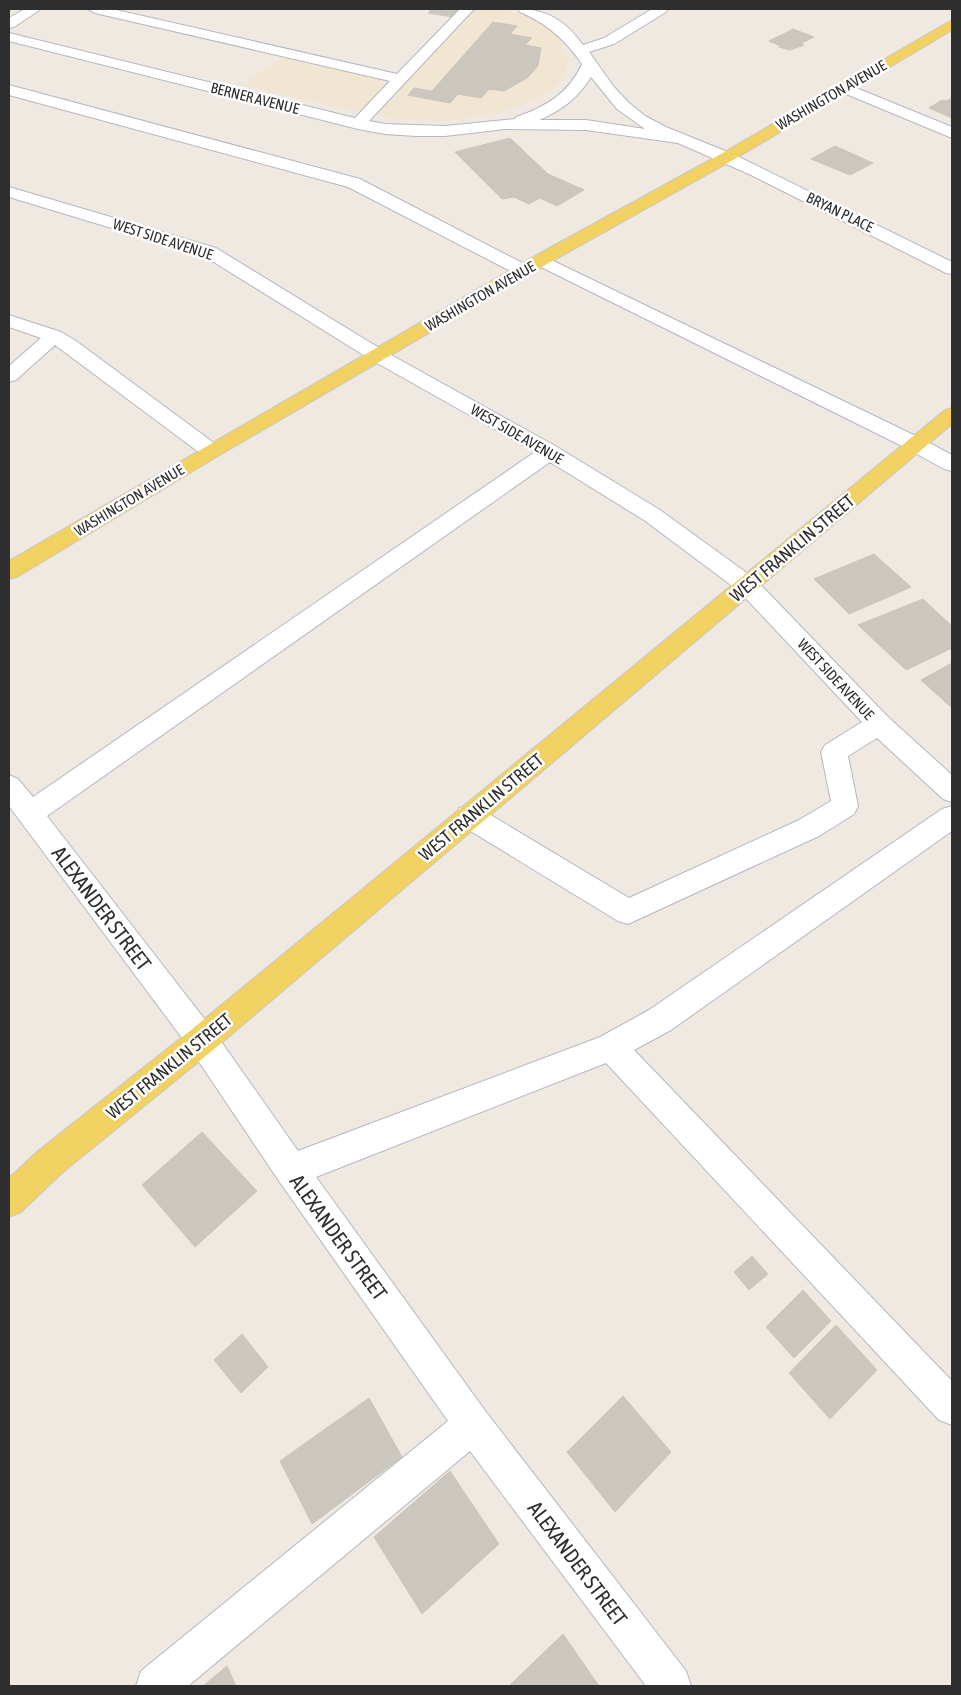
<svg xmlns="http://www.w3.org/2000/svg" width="961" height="1695" font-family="'Asap Condensed',sans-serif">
  <rect width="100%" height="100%" fill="#efe9e1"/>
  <!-- education -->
  <path fill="#f0e6d1" d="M472 9H505L532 19 547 29 557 36 568 58 563 79 552 90 538 98 504 111 464 119 439 121 397 119 360 113 243 85 284 56 400 83Z"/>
  <!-- building -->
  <path fill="#cbc7bf" stroke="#cbc5ba" d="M432 9H462L453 17 428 13Z
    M493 22 517 26 510 34 532 38 525 45 541 48 538 66 527 78 504 91 489 89 481 98 458 94 450 103 408 95 414 88 432 91Z
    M793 29 814 37 802 43 782 35Z
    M781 35 802 43 800 44 804 45 790 50 779 47 781 46 769 41Z
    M952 98V118L929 108 942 100 946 101Z
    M510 138 548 174 584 190 557 206 540 198 529 204 514 197 502 199 455 152Z
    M835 146 873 163 850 175 811 159Z
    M874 554 911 587 849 614 814 579Z
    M923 599 952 626V648L906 670 858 625Z
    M952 663V708L921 680Z
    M202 1132 257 1191 195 1247 142 1185Z
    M752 1256 768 1274 749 1290 734 1272Z
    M803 1290 831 1321 794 1358 766 1327Z
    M836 1325 877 1370 830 1419 789 1373Z
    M242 1334 268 1367 241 1393 214 1360Z
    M623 1396 671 1452 615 1512 567 1452Z
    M369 1398 402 1457 312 1524 280 1461Z
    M450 1471 499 1544 422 1614 374 1537Z
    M563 1634 599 1686H509Z
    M227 1666 236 1686H203Z"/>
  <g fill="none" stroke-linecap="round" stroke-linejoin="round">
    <defs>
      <path id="minor" d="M25 9H41L14 27 9 28V18Z
        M88 9H112L397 74 460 9H474L369 121 385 124 445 126 515 119 516 117C546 107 569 93 582 64 565 39 547 24 520 12L518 9C547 9 566 21 583 45L604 38 652 9H668L666 12 614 44 589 52 614 87 628 102 645 116 666 127 735 155 952 262V274L946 273 751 175 678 143 586 130 505 129 445 136H416L385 134 358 129 9 41V33L355 118 390 81 95 13ZM591 77 617 109 645 129 586 120H539C562 110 578 98 591 77Z
        M844 83 952 127V138L839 91 836 88 839 85Z
        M9 85 360 179 530 267 533 271 530 275 524 276 518 275 348 187 9 95Z
        M9 187 216 248 384 351 557 447 660 510 755 579 888 717 952 775V802L943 799 877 738 848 756 858 806 854 814 819 836 628 924 618 921 459 824 456 816 459 808 469 805 479 808 629 898 799 820 831 801 821 752 825 745 862 722 739 591 644 520 550 462 47 816 213 1030 298 1151 600 1037 649 1010 942 809 952 806V831L671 1030 634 1050 952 1381V1425L939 1420 606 1063 316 1177 486 1412 686 1671 691 1686H646L470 1451 188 1686H136L141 1671 448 1421 279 1181 191 1050 9 806V775L18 779 33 797 535 452 370 359 204 256 9 197Z
        M541 255 922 439 952 455V471L944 469 908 449 535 264 532 260 535 256Z
        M9 315 61 332 76 341 218 446 222 451 218 456 211 458 204 456 55 345 16 380 9 382V366L41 338 9 327Z"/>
      <path id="major" d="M952 20V30L733 160 547 264 218 456 17 577 9 579V561L535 256 721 154Z
        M952 408V424L213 1050 62 1173 21 1212 9 1217V1178L38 1151 191 1030 945 410Z"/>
    </defs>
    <!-- minor casing -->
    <use href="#minor" stroke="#b4b7c1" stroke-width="2"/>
    <!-- major casing -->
    <use href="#major" stroke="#c9c9c9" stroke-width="2"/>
    <!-- minor -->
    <use href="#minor" fill="#fff" fill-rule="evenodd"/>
    <!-- major -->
    <use href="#major" fill="#f2d163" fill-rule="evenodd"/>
  </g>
  <g text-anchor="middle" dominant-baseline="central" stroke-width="5" stroke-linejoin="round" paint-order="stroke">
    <!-- far-street labels -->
    <g font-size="15" fill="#2e2e2e" stroke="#fff">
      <text transform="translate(831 95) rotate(-30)">WASHINGTON AVENUE</text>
      <text transform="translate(255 98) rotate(14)">BERNER AVENUE</text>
      <text transform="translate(840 212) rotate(26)">BRYAN PLACE</text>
      <text transform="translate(163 239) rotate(18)">WEST SIDE AVENUE</text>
      <text transform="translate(480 296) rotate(-30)">WASHINGTON AVENUE</text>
      <text transform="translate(517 434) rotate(30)">WEST SIDE AVENUE</text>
      <text transform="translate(129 500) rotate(-31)">WASHINGTON AVENUE</text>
      <text transform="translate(836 679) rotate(47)">WEST SIDE AVENUE</text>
    </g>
    <!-- street labels -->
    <g font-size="18" fill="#2e2e2e" stroke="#fff">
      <text transform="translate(792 548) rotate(-40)">WEST FRANKLIN STREET</text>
      <text transform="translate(481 807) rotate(-40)">WEST FRANKLIN STREET</text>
      <text transform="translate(169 1066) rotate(-39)">WEST FRANKLIN STREET</text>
    </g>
    <!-- near-street labels -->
    <g font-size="21" fill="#2e2e2e" stroke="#fff">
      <text transform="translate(102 908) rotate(53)">ALEXANDER STREET</text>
      <text transform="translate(339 1237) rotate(54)">ALEXANDER STREET</text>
      <text transform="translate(578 1563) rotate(53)">ALEXANDER STREET</text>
    </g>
  </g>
  <!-- border -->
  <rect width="961" height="1695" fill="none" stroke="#2e2e2e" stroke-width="20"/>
</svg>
